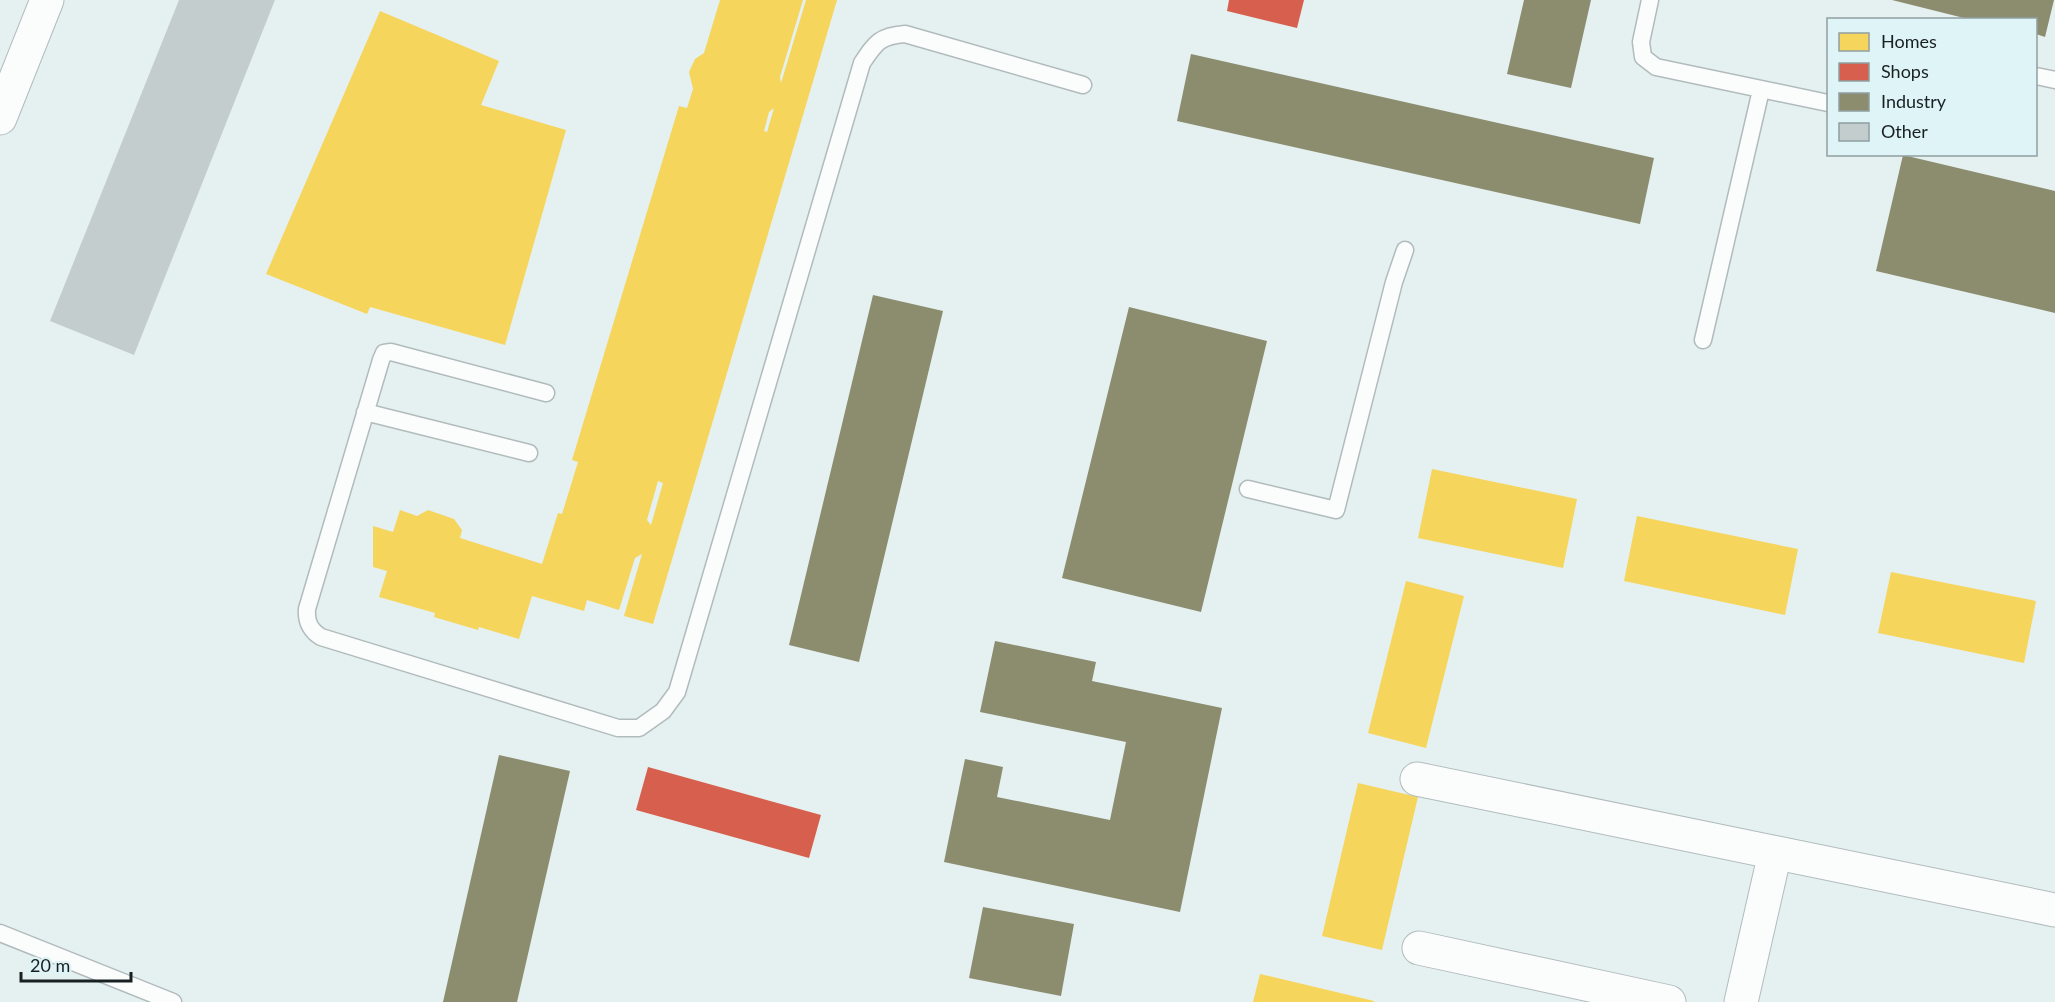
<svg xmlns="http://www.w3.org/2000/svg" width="2055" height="1002" font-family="Lato,sans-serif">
  <rect width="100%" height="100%" fill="#e5f0f1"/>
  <!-- homes -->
  <path fill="#f6d55c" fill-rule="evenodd" d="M720 0H803L780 77 781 83 806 0H837L653 624 624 616 642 554 635 558 619 610 587 600 584 611 532 596 519 639 479 627 478 630 434 617 435 613 379 597 387 571 373 567V526L393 532 400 510 417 516 428 510 454 519 462 530 460 538 542 564 558 513 562 514 578 462 572 460 679 106 687 108 693 89 689 72 695 59 704 53ZM774 108 767 132 764 131 769 112ZM658 481 663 483 651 525 647 520Z
    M380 11 499 61 481 105 566 130 505 345 370 307 367 314 266 274Z
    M1432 469 1577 499 1563 568 1418 538Z
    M1637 516 1798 549 1785 615 1624 581Z
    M1891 572 2036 601 2024 663 1878 633Z
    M1406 581 1464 596 1426 748 1368 733Z
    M1358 783 1418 797 1382 950 1322 936Z
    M1260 974 1374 1001V1002H1253Z"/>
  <!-- shops -->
  <path fill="#d6604d" d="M1229 0H1304L1297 28 1227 11Z
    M648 767 821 815 809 858 636 810Z"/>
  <!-- industry -->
  <path fill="#8c8c6e" d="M1524 0H1591L1571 88 1507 74Z
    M1892 0H2054L2045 37 2036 34V20H1972Z
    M1191 54 1654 158 1640 224 1177 121Z
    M1903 155 2055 191V313L1876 271Z
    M873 295 943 311 859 662 789 645Z
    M1129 307 1267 341 1201 612 1062 578Z
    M995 641 1096 662 1092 681 1222 708 1180 912 944 862 965 759 1003 767 997 797 1110 820 1126 742 980 712Z
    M499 755 570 771 517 1002H443Z
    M983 907 1074 924 1061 996 969 978Z"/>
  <!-- building -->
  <path fill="#c4cdce" d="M179 0H275L134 355 50 321Z"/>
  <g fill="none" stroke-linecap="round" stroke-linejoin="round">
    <defs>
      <path id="service" d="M1650 0 1641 42 1643 57 1656 67 1828 103
        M2036 76 2055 80
        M1703 340 1761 90
        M546 393 391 352 384 353 381 360 307 609C306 622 310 630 321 637L618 728H639L663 711 677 692 862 63C876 42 880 36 905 34L1083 85
        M365 412 529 453
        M1248 489 1336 510 1394 282 1405 250
        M0 933 173 1002"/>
      <path id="minor" d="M1417 779 2055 910
        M1419 948 1669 1002
        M1741 1002 1775 853"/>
      <path id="tertiary" d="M0 118 47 0"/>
    </defs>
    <!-- service casing -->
    <use href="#service" stroke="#b2bbbc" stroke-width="19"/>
    <!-- minor casing -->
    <use href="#minor" stroke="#b2bbbc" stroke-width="35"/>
    <!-- tertiary casing -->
    <use href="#tertiary" stroke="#b2bbbc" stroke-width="35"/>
    <!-- service -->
    <use href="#service" stroke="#fbfdfd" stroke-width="16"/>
    <!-- minor -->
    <use href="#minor" stroke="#fbfdfd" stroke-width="33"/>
    <!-- tertiary -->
    <use href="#tertiary" stroke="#fbfdfd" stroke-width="33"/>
  </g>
  <!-- legend -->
  <rect x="1827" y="18" width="210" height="138" fill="#dff4f7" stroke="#909fa1" stroke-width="1.5"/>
  <rect x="1839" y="33" width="30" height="18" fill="#f6d55c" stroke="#909fa1" stroke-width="1.5"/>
  <text x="1881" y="48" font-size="18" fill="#192021">Homes</text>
  <rect x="1839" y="63" width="30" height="18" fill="#d6604d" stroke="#909fa1" stroke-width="1.5"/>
  <text x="1881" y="78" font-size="18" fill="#192021">Shops</text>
  <rect x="1839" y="93" width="30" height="18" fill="#8c8c6e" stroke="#909fa1" stroke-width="1.5"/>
  <text x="1881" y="108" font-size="18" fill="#192021">Industry</text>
  <rect x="1839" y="123" width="30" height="18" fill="#c4cdce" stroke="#909fa1" stroke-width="1.5"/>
  <text x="1881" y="138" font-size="18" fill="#192021">Other</text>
  <!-- scale -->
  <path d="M21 972v9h110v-9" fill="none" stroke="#192021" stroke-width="3"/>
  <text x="30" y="972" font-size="18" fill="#192021" stroke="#dff4f7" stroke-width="4.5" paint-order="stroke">20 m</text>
</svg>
